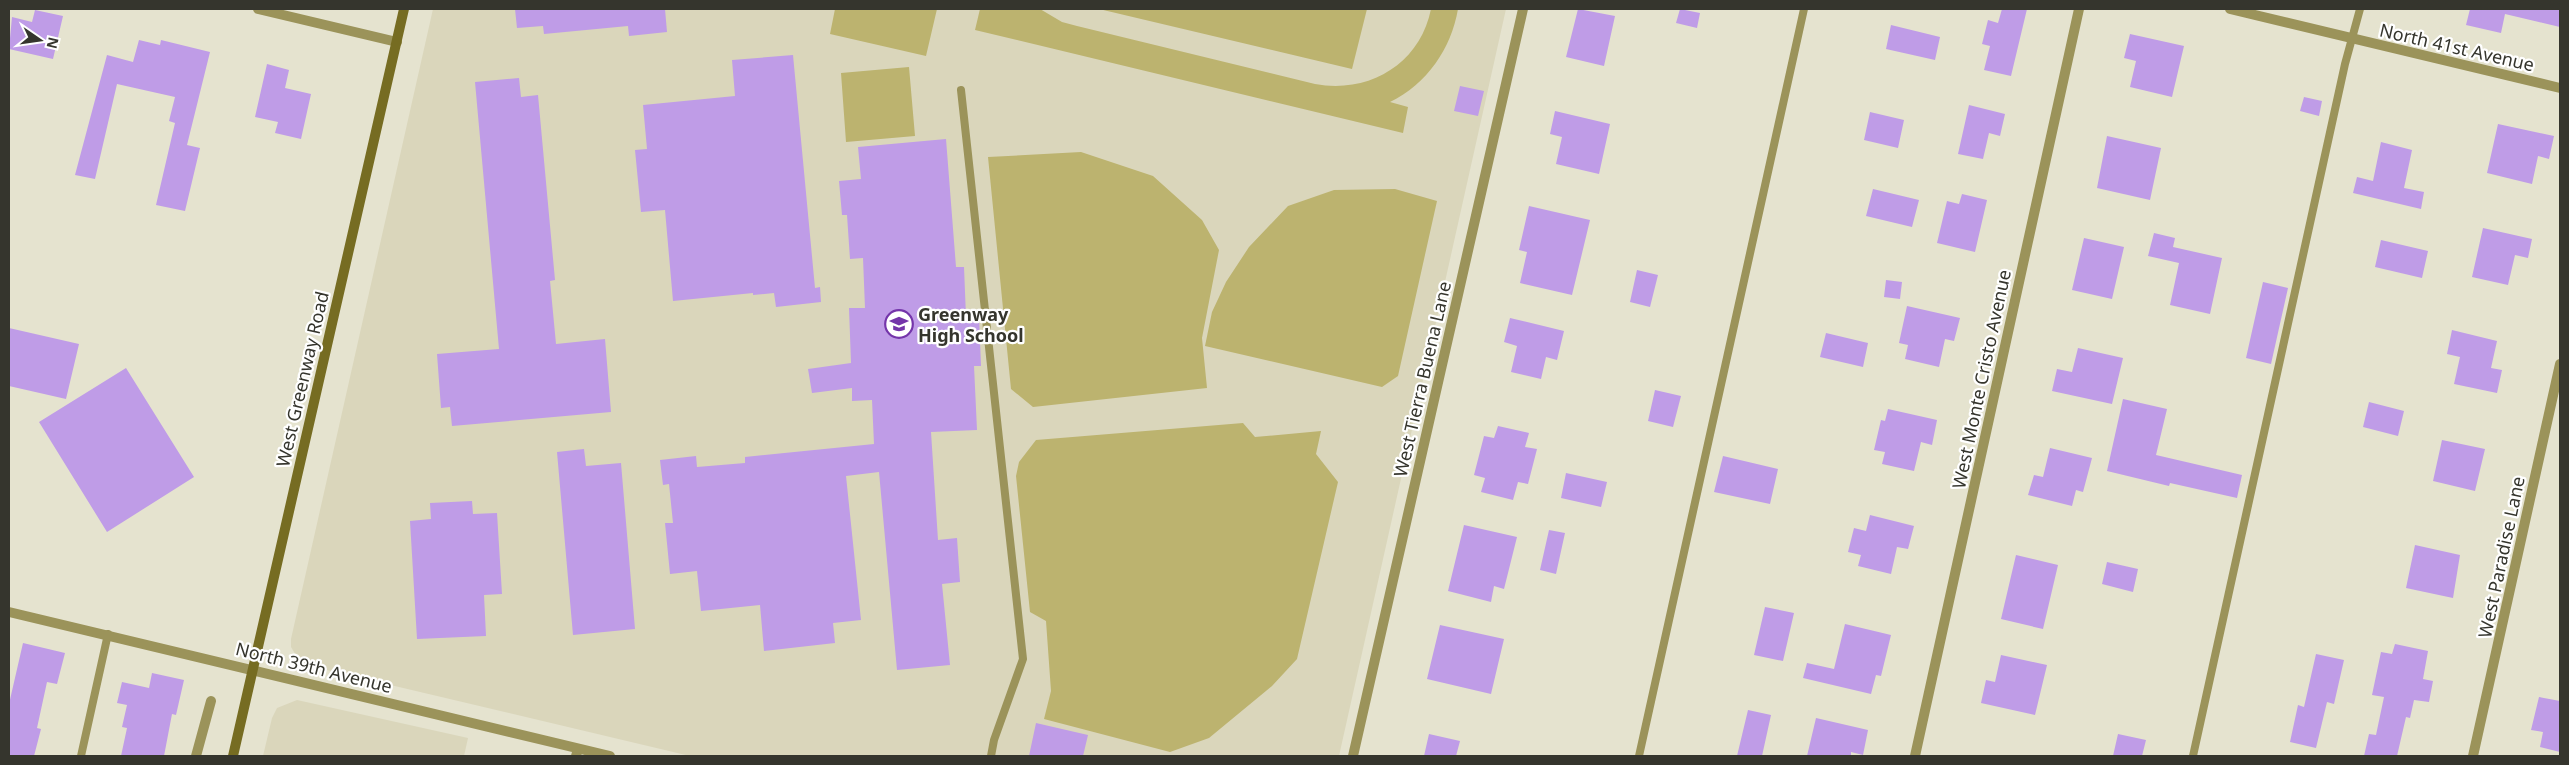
<svg xmlns="http://www.w3.org/2000/svg" width="2569" height="765" font-family="'Noto Sans',sans-serif">
  <rect width="100%" height="100%" fill="#e5e3cf"/>
  <!-- built -->
  <path fill="#dad6bb" d="M433 9H1506L1339 756H690L306 665 297 657 291 647V639Z
    M297 700 468 738 464 756H263L272 718 277 708Z"/>
  <!-- green -->
  <path fill="#bcb36f" d="M835 9H937L926 56 830 34Z
    M980 9H1040L1062 22 1077 26 1315 84C1369 94 1420 64 1431 9H1458C1451 49 1427 84 1390 102L1408 107 1403 133 975 30Z
    M1099 9H1367L1352 69Z
    M909 67 915 136 846 142 841 73Z
    M1081 152 1153 176 1202 220 1219 250 1202 338 1207 388 1033 407 1011 389 988 157Z
    M1395 189 1437 201 1398 376 1382 387 1205 346 1212 312 1226 282 1249 247 1288 206 1334 190Z
    M1243 423 1255 437 1321 431 1316 454 1338 482 1297 659 1272 686 1209 738 1170 752 1044 719 1051 691 1046 621 1030 612 1016 476 1019 462 1036 440Z"/>
  <!-- building -->
  <path fill="#bf9ce7" d="M515 9H665L667 32 629 36 628 26 544 34 543 26 517 28Z
    M1578 9 1615 16 1604 66 1566 57Z
    M1680 9 1700 13 1697 28 1676 23Z
    M2002 9H2027L2011 76 1984 70 1990 46 1982 44 1988 20 1998 23Z
    M2470 9H2560V27L2505 14 2501 33 2466 25Z
    M35 10 63 16 53 59 9 49 12 17 32 22Z
    M1891 25 1940 37 1935 60 1886 49Z
    M2130 34 2184 46 2172 97 2130 87 2136 61 2124 58Z
    M139 40 160 45 161 40 210 52 187 145 200 148 185 211 156 205 175 123 169 121 175 97 117 84 95 179 75 175 107 55 133 62Z
    M793 55 815 288 820 287 821 302 776 307 774 293 753 295V293L673 301 665 210 641 212 635 150 647 149 643 105 735 96 732 60Z
    M267 64 289 70 285 88 311 94 301 139 275 133 278 122 255 117Z
    M519 78 521 97 538 95 555 280 550 281 556 344 605 339 611 412 452 426 450 407 441 408 437 354 499 349 475 82Z
    M1460 86 1484 91 1478 116 1454 111Z
    M2304 97 2322 101 2319 116 2300 111Z
    M1969 105 2005 114 2000 136 1989 133 1983 159 1958 154Z
    M1555 111 1610 124 1599 174 1556 164 1562 137 1550 134Z
    M1870 112 1904 120 1898 148 1864 140Z
    M2498 124 2554 136 2549 159 2538 156 2532 184 2487 173Z
    M2107 136 2161 148 2150 200 2097 188Z
    M946 139 956 267H964L966 317 979 316 981 366H974L977 430 931 432 938 540 957 538 960 582 942 584 950 665 897 670 879 472 846 476 861 620 833 623 835 643 764 651 760 605 701 611 697 571 670 574 665 523H673L669 484 663 485 660 460 696 456 697 467 745 463V457L874 444 872 400 852 401V388L812 393 808 369 851 363 849 308H865L863 258 850 259 847 215H842L839 181 861 179 858 147Z
    M2381 142 2412 150 2404 188 2424 192 2421 209 2353 193 2357 177 2373 181Z
    M1873 189 1919 200 1912 227 1866 216Z
    M1962 194 1987 200 1975 252 1937 243 1947 201 1959 204Z
    M1529 206 1590 220 1572 295 1520 283 1527 252 1519 250Z
    M2483 228 2532 239 2528 258 2515 255 2508 285 2472 277Z
    M2154 233 2175 238 2173 247 2222 258 2210 314 2170 305 2179 263 2148 256Z
    M2084 238 2124 247 2112 299 2072 290Z
    M2381 240 2428 251 2422 278 2375 267Z
    M1637 270 1658 275 1650 307 1630 302Z
    M1886 280 1902 282 1900 299 1884 297Z
    M2263 282 2288 288 2271 364 2246 358Z
    M1907 306 1960 318 1954 341 1945 339 1939 367 1905 359 1908 345 1899 343Z
    M1510 318 1564 331 1557 360 1546 357 1541 379 1511 372 1517 346 1504 342Z
    M9 328 79 344 66 399 9 386Z
    M2452 330 2497 341 2491 368 2502 370 2497 393 2454 384 2460 357 2447 354Z
    M1826 333 1868 343 1863 367 1820 357Z
    M2078 348 2123 358 2112 404 2052 391 2057 369 2072 372Z
    M126 368 194 477 107 532 39 422Z
    M1655 390 1681 396 1673 427 1648 421Z
    M2123 399 2167 409 2156 455 2242 475 2237 498 2170 483 2169 486 2107 471Z
    M2369 402 2404 411 2398 436 2363 427Z
    M1888 409 1937 420 1932 445 1921 442 1914 471 1882 464 1885 452 1874 450 1881 420 1885 421Z
    M1498 426 1529 433 1525 447 1537 449 1528 484 1518 482 1513 500 1481 492 1485 478 1474 475 1484 436 1494 438Z
    M2442 440 2485 449 2475 491 2433 481Z
    M2050 448 2092 458 2083 492 2076 490 2072 506 2028 495 2034 475 2043 477Z
    M584 449 586 466 621 463 635 629 573 635 557 452Z
    M1723 456 1778 469 1770 504 1714 492Z
    M1566 473 1607 482 1601 507 1561 498Z
    M472 501 473 514 497 513 502 594 484 595 486 636 417 639 410 521 431 519 430 503Z
    M1870 515 1914 526 1908 549 1897 547 1891 574 1858 566 1861 555 1848 552 1854 528 1866 531Z
    M1464 525 1517 537 1504 589 1494 586 1491 602 1448 591Z
    M1549 530 1565 533 1556 574 1540 570Z
    M2415 545 2460 555 2453 598 2406 588Z
    M2016 555 2058 565 2043 629 2001 619Z
    M2107 562 2138 569 2133 592 2102 584Z
    M1765 607 1794 613 1783 661 1754 655Z
    M1845 624 1891 635 1881 676 1876 675 1871 694 1803 678 1807 663 1834 669Z
    M1440 625 1504 639 1491 694 1427 679Z
    M23 643 65 653 57 684 47 682 37 728 41 729 34 756H9V704Z
    M2395 644 2428 651 2423 679 2433 681 2429 702 2414 700 2410 718 2406 717 2397 756H2364L2369 734 2376 735 2384 697 2372 695 2381 652 2392 654Z
    M2316 654 2344 660 2334 704 2327 702 2316 748 2290 742 2298 705 2304 707Z
    M2001 655 2047 665 2035 715 1981 703 1986 680 1995 682Z
    M152 673 184 680 176 715 172 714 164 756H121L127 728 122 727 127 705 117 703 122 682 149 688Z
    M2539 697 2560 701V752L2540 747 2543 732 2531 730Z
    M1748 710 1771 715 1762 756H1737Z
    M1816 718 1868 730 1863 755 1851 752V756H1807Z
    M1036 723 1088 735 1083 756H1029Z
    M1429 734 1460 741 1456 756H1424Z
    M2118 734 2146 740 2142 756H2113Z"/>
  <g fill="none" stroke-linecap="round" stroke-linejoin="round">
    <!-- service -->
    <path stroke="#9b935a" stroke-width="8" d="M961 90 1023 659 994 740 991 756
      M81 756 108 634
      M1639 756 1804 9
      M2193 756 2345 64 2360 9"/>
    <!-- minor -->
    <path stroke="#9b935a" stroke-width="10" d="M258 9 397 42
      M2230 9 2560 88
      M196 756 211 701
      M576 756 578 749
      M1353 756 1523 9
      M1915 756 2079 9"/>
    <!-- tertiary -->
    <path stroke="#9b935a" stroke-width="10" d="M9 612 610 756
      M2473 756 2560 364"/>
    <!-- secondary -->
    <path stroke="#766c22" stroke-width="10" d="M233 756 404 9"/>
  </g>
  <!-- icons -->
  <defs>
    <symbol id="school-ring" viewBox="-11 -11 22 22"><circle r="9.5" fill="#fff" stroke="#7435aa" stroke-width="1.5"/><path d="M0-5L7-2L0 1L-7-2ZM-4 1L0 2.5L4 1V4Q0 6-4 4Z" fill="#7435aa"/></symbol>
  </defs>
  <g fill-rule="evenodd">
    <use href="#school-ring" x="883" y="308" width="32" height="32"/>
  </g>
  <g text-anchor="middle" dominant-baseline="central" stroke-width="4.5" stroke-linejoin="round" paint-order="stroke">
    <!-- street labels -->
    <g font-size="18" fill="#35352d" stroke="#fff">
      <text transform="translate(2457 47) rotate(13)">North 41st Avenue</text>
      <text transform="translate(302 379) rotate(-77)">West Greenway Road</text>
      <text transform="translate(1422 379) rotate(-77)">West Tierra Buena Lane</text>
      <text transform="translate(1981 379) rotate(-78)">West Monte Cristo Avenue</text>
      <text transform="translate(2501 557) rotate(-78)">West Paradise Lane</text>
      <text transform="translate(314 667) rotate(14)">North 39th Avenue</text>
    </g>
    <!-- poi labels -->
    <g font-size="18" font-weight="bold" fill="#35352d" stroke="#fff" text-anchor="start">
      <text x="918" y="314">Greenway<tspan x="918" dy="21">High School</tspan></text>
    </g>
  </g>
  <!-- border -->
  <rect width="2569" height="765" fill="none" stroke="#35352d" stroke-width="20"/>
  <!-- north arrow -->
  <g transform="translate(40 40) rotate(103)" stroke="#ffffff" stroke-width="4" paint-order="stroke">
  <path d="M0-4L9 19L0 12L-9 19Z" fill="#35352d"/>
  <text y="-8" font-size="14" font-weight="bold" text-anchor="middle" fill="#35352d">N</text>
  </g>
</svg>
